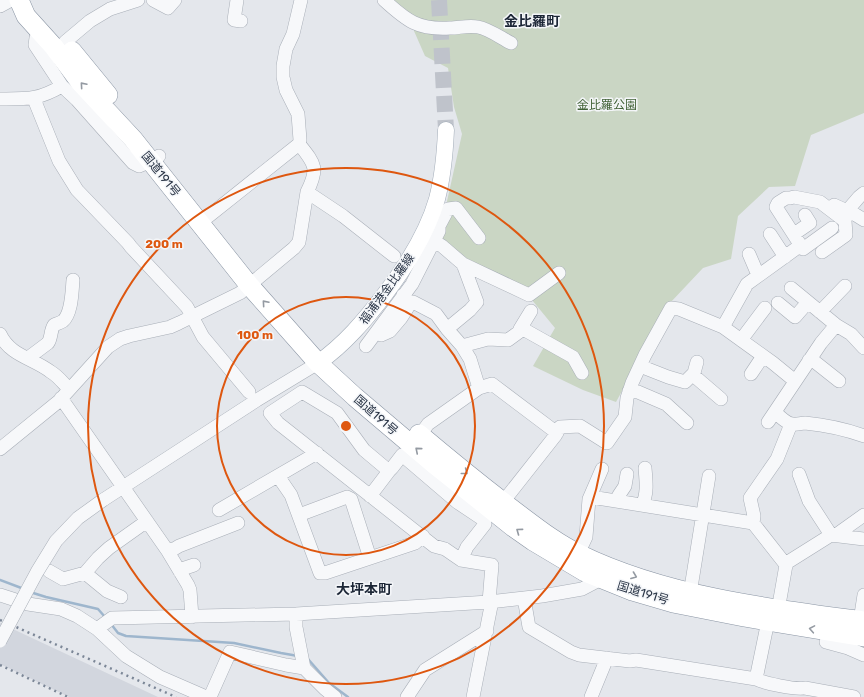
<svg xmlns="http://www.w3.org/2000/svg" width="864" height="697" font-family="Rubik,'Noto Sans JP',sans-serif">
  <rect width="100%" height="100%" fill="#e4e7ec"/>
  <!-- built -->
  <path fill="#d2d6de" d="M0 623 158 697H69L0 664Z"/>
  <!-- green -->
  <path fill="#cad6c4" d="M390 0H864V113L811 135 795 186 769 187 738 216 731 259 703 268 670 303 616 402 583 390 533 366 555 328 532 300 463 259 439 237 462 134 454 107 448 68 425 56 414 31V19Z"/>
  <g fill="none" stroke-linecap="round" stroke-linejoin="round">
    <!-- stream -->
    <path stroke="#9eb6cd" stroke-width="2.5" d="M0 580 24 589
      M30 592 46 597 98 609 105 617
      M111 624 118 633 126 636 234 643 281 653 298 656
      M308 659 329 683 348 697"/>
    <!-- major-tunnel -->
    <path stroke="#bfc3cb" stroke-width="16" stroke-dasharray="16 8" stroke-linecap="butt" d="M439 0 446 130"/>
    <defs>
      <path id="minor" d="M153 0 168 8 175 0
        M237 0 234 20 241 21
        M301 0 293 34 286 49 283 66V77L286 90 298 114 300 140 299 144C315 164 319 168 307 192L343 216 394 256
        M384 0C407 21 418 30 450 28 459 28 468 25 478 27 489 29 501 38 511 43
        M0 6 11 0
        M36 38 35 45 62 86 77 100 133 163 139 166 151 161 159 156
        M65 42 90 21 110 9 138 0
        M0 99C27 99 38 100 62 86
        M34 99 59 161 77 190 128 243 131 247 187 307 203 337 249 392
        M834 205 856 215 864 220
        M847 211 859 197 864 193
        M200 223 299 144
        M770 234 785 257
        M794 234 810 223 805 215
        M434 241 442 246 463 264 529 295 559 273
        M822 252 846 235 845 221 820 202 794 197 790 198H786L778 203 776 207 803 249 832 228
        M749 254 758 275
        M791 288 836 325 851 334 864 348
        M408 301 413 302 436 314 447 329 462 346 470 359 479 388
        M778 303 795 317 808 302
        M820 312 845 286
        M723 327 747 284 801 245
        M447 329 470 310 477 302 463 264
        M520 329 531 311
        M0 334C10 356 33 358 51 372 58 376 63 383 69 389
        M381 335 390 331 401 318 408 307V302L403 295
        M741 340 765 308
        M366 346 412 284 439 231V226L448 209 456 208 479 238
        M462 346 488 339 508 340 523 329 573 357 582 373
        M28 358 48 343C52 337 50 331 54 325 56 324 60 323 63 321 72 313 72 291 73 280
        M809 360 815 362 839 381
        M640 366 668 377 685 382 694 373 697 362
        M751 374 763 356
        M693 375 721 399
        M629 391 638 392 666 404 687 423
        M61 398 167 550 188 585 190 590 192 617
        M775 412C779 416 787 424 793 424 797 425 801 423 805 423 825 425 845 429 864 436
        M768 422 821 343 836 325
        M420 435 428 424 479 388 492 384 557 433
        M0 449 59 401 108 347 120 339 129 336 170 327 179 323 240 293 294 248 299 242 307 192
        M389 471 364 450 337 413 302 392 270 413 278 423 434 546 445 549 461 560 492 565 489 602
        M799 474 809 501 831 535
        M278 476 291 495 320 573H325L415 543 423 536
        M370 496 389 471 392 468 402 455 457 502
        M591 497 753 523
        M103 500 257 400 318 363
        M617 501 619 495 625 486 627 474
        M503 502 555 436 560 427 580 426 607 443 625 417 627 398 632 383 645 355 671 308 679 309 723 327 773 363 795 381
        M642 505C648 494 646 480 645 468
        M219 510 317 453
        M299 515 347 497 351 499 370 558
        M836 535 864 515
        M167 550 174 549 179 546 238 523
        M578 554 586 537 589 499 602 469
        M461 560 467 547 485 524 484 520 457 502 462 496
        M786 565 753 523 754 516 750 498 777 459 791 424
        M179 570 194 565
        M49 571 63 579 85 573 98 558 109 548 147 521
        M85 573 107 591 121 597
        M0 595 28 604 61 609 77 616 97 629 126 656 160 677 206 697
        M524 598 529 627 571 652 579 655 630 661 636 660 756 679C764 683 795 690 805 688L854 697
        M689 600 709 476
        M296 614V627L304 668 325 689 335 697
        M777 616 786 565 788 562 831 535 864 539
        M860 621 864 595
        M97 629 112 618 296 614 489 602 542 596 582 589 601 579 603 575
        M826 642 848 648 864 655
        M756 679 768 621
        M210 697 230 652 286 665 304 668
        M407 697 425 670 487 631
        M473 697 492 601
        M591 697 607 658"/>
      <path id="major" d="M318 363C345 344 365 320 385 294 407 265 427 234 437 199 443 176 445 153 446 130"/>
      <path id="highway" d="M19 0 26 16 54 47 80 82 133 139 249 285 318 363 355 397 434 464 513 527 533 541 585 572 632 591 673 603 744 617 864 637
        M72 51 108 95
        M419 434C451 461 483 487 516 512 536 527 556 543 579 554 665 596 770 609 864 621"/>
    </defs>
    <!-- minor casing -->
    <use href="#minor" stroke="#a8aeb7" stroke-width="14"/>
    <!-- major casing -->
    <use href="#major" stroke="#a2acb8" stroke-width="17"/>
    <!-- highway casing -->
    <use href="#highway" stroke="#8a95a4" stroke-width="20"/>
    <!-- minor -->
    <use href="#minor" stroke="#f7f8fa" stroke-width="13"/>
    <!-- major -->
    <use href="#major" stroke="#fff" stroke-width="16"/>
    <!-- highway -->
    <use href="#highway" stroke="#fff" stroke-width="19"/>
    <!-- rail -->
    <path stroke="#7c8797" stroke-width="2.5" stroke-dasharray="2 4" stroke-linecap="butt" d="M0 620 176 697
      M0 665 68 697"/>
    <defs>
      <path id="minor-bridge" d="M0 641 37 572 56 541 78 518 103 500"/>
    </defs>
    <!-- minor-bridge casing -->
    <use href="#minor-bridge" stroke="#a8aeb7" stroke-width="14" stroke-linecap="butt"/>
    <!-- minor-bridge -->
    <use href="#minor-bridge" stroke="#f7f8fa" stroke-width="13"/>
  </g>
  <!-- one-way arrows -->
  <defs><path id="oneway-chevron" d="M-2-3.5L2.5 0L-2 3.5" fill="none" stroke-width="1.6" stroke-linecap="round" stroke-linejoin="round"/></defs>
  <g stroke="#949aa2">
    <use href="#oneway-chevron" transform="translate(83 85) rotate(-131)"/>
    <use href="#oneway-chevron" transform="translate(265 303) rotate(-131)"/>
    <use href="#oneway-chevron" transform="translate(418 450) rotate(-140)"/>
    <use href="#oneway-chevron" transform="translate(465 472) rotate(38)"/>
    <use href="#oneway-chevron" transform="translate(519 531) rotate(-144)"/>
    <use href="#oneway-chevron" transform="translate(634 576) rotate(21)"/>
    <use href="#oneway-chevron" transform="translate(812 629) rotate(-170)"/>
  </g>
  <!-- distance rings -->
  <g fill="none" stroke="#de570f" stroke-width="2">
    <circle cx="346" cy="426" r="129"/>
    <circle cx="346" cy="426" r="258"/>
  </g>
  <g text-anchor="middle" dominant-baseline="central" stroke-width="3" stroke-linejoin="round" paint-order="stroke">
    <!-- park labels -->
    <g font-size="12" fill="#416237" stroke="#f4f6f9">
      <text x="607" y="105">金比羅公園</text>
    </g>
    <!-- street labels -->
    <g font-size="12" fill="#2a3546" stroke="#f4f6f9">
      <text transform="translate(161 174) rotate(51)">国道191号</text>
      <text transform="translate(387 289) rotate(-54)">福浦港金比羅線</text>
      <text transform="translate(376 415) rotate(41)">国道191号</text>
      <text transform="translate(643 593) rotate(17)">国道191号</text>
    </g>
    <!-- quarter labels -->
    <g font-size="14" font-weight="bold" fill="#1c2636" stroke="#f4f6f9">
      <text x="532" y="21">金比羅町</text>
      <text x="364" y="589">大坪本町</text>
    </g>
  </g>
  <circle cx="346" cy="426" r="6" fill="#de570f" stroke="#f4f6f9" stroke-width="2"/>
  <g font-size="12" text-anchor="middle" font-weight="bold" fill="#de570f" stroke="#f4f6f9" stroke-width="3" stroke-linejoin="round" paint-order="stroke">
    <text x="164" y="248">200 m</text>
    <text x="255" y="339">100 m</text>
  </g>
</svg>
